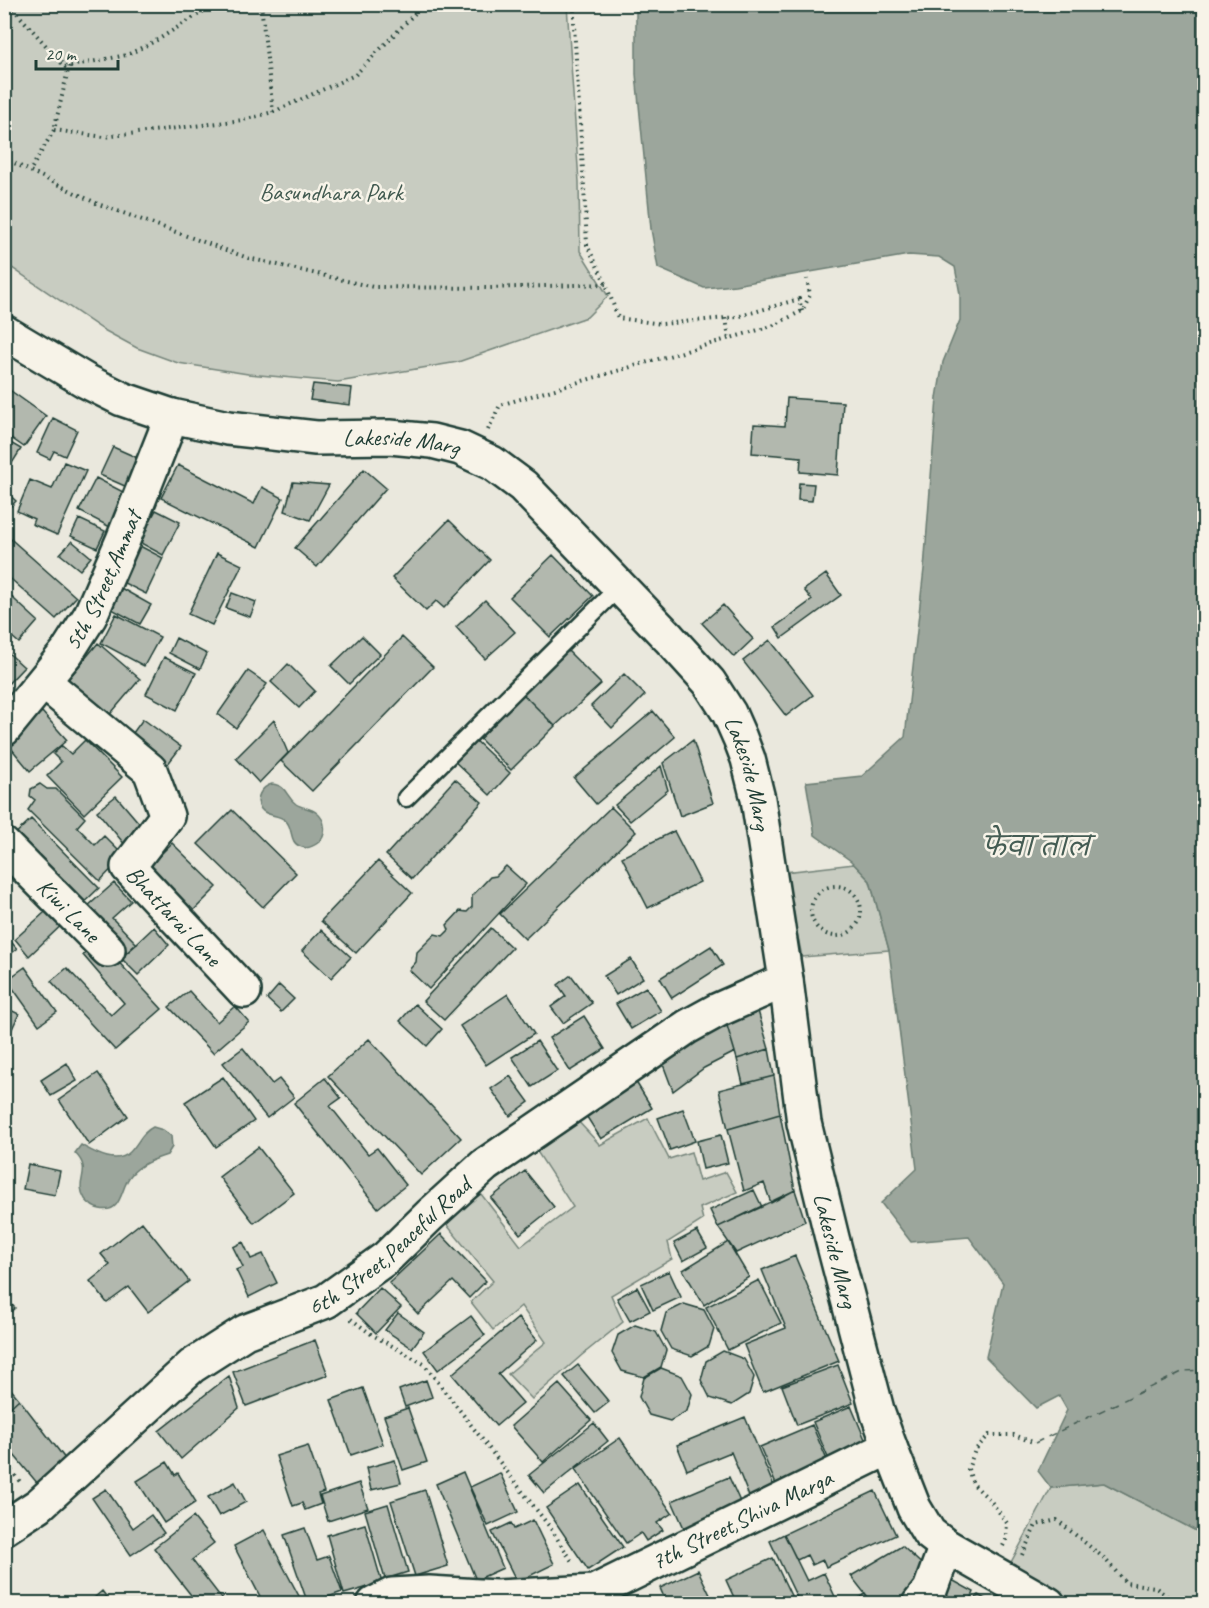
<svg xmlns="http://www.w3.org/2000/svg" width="1209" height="1608" font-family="Caveat,'Playpen Sans Deva',sans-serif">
  <rect width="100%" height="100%" fill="#eae8dd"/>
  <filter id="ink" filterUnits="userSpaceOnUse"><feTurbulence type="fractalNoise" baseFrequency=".0167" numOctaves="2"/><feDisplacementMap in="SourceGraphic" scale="12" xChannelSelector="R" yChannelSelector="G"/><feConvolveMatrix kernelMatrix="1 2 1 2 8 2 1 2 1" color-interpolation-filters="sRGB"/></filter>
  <g filter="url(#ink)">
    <!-- green -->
    <path fill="#c8ccc1" stroke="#74847a" stroke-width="1.5" d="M4 5H567L579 182 580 251 608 296 587 317 458 362 338 382 248 374 178 363 137 348 102 329 5 263Z
      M854 864 870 881 889 950 802 957 785 872Z
      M648 1118 669 1159 691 1152 699 1181 726 1172 737 1192 700 1208 703 1220 668 1242 672 1259 611 1295 623 1322 582 1355 532 1399 508 1374 546 1342 521 1306 493 1330 471 1302 493 1281 442 1219 481 1194 521 1246 573 1207 536 1150 576 1119 600 1145Z
      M1104 1483 1204 1535V1603H1079L1009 1566 1051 1488Z"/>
    <!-- water -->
    <path fill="#9ca69c" stroke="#6a7c72" stroke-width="1.5" d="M636 5H1204V1535L1104 1483 1051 1488 1038 1471 1067 1410 1059 1396 1036 1408 986 1357 1003 1283 969 1237 911 1242 881 1203 917 1169 889 950 870 881 851 861 815 835 806 782 862 776 905 737 924 569 937 398 943 362 960 320V294L955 267 939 257 909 255 735 285 704 288 658 268 651 229 636 74Z
      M272 784C288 786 285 796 296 804 302 808 311 808 317 813 326 820 327 835 319 842 314 846 308 849 302 847 288 843 294 829 286 821 279 814 267 817 261 809 254 799 261 787 272 784Z
      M153 1127 163 1130 171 1136 172 1147 167 1155C155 1159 140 1164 131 1175 120 1187 123 1214 100 1209 94 1208 89 1204 85 1199 73 1180 94 1172 75 1153L81 1145C94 1152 116 1166 130 1152 139 1143 141 1133 153 1127Z"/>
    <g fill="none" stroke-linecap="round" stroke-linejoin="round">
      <!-- ferry -->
      <path stroke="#445c53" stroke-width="1.5" stroke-dasharray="8 6" stroke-linecap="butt" d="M1035 1443 1184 1371 1204 1370"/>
    </g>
    <!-- building -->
    <path fill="#b2b8ae" stroke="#1f3d34" stroke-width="1.5" d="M313 384 352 388 350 405 310 400Z
      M4 386 46 416 24 447 4 433Z
      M787 398 843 402 838 475 800 472 801 457 752 453 754 424 785 426Z
      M53 418 77 430 65 456 54 451 50 459 37 453Z
      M7 441 21 449 4 476V445Z
      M113 447 140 459 127 487 100 475Z
      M64 462 86 471 57 535 32 524 34 519 17 511 30 480 52 489Z
      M178 465 254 504 262 487 283 498 259 547 161 498Z
      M364 469 386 488 317 567 295 548Z
      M96 478 127 494 110 527 79 511Z
      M293 482 329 485 310 520 285 511Z
      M799 483 814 484 812 501 798 500Z
      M4 490 16 501 4 513Z
      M156 510 180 522 163 555 139 542Z
      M79 519 105 531 97 548 71 536Z
      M449 520 490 560 444 608 436 601 426 611 392 578Z
      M4 533 76 597 56 619 4 573Z
      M72 541 91 557 80 570 60 554Z
      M138 545 163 558 146 594 120 581Z
      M217 553 242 565 212 625 188 614Z
      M553 555 593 596 550 637 510 597Z
      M826 574 841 595 782 638 775 627 812 600 804 590Z
      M119 587 151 605 140 624 108 607Z
      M4 590 38 621 19 643 4 630Z
      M232 593 256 602 250 617 226 608Z
      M485 600 515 632 485 659 456 627Z
      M723 605 753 639 734 657 702 623Z
      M116 614 160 637 144 666 101 643Z
      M362 636 380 654 349 684 331 666Z
      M402 637 433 667 312 791 281 761Z
      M176 638 207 654 200 669 169 653Z
      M770 640 813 695 786 716 743 661Z
      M98 643 140 679 101 725 59 690Z
      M565 648 601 684 555 726 522 693Z
      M4 649 24 667 4 688Z
      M164 657 196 673 177 710 146 694Z
      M288 664 315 691 299 708 271 682Z
      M248 671 267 684 236 728 218 714Z
      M624 674 645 695 612 728 591 706Z
      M522 693 555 726 511 770 478 737Z
      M653 711 675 737 596 804 574 778Z
      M42 712 67 740 30 771 6 742Z
      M143 719 181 747 167 765 130 737Z
      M274 720 288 753 259 783 236 758Z
      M471 736 510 773 490 795 451 758Z
      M85 740 122 777 84 814 47 776 61 762 53 754 62 746 71 754Z
      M693 740 713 803 680 816 663 763Z
      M661 766 668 790 630 821 615 805Z
      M455 779 482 802 412 879 386 855Z
      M40 784 47 789H56L85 818 77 827 95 845 104 836 124 856 100 881 28 810 35 800 30 796 31 789Z
      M116 796 145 830 126 846 97 811Z
      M611 807 636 832 525 939 500 914Z
      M232 810 296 873 263 907 198 844Z
      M31 819 99 888 74 912 7 842Z
      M674 831 700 882 648 908 622 857Z
      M172 843 217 887 190 914 145 870Z
      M378 861 412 893 356 953 321 921Z
      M506 866 526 884 429 989 409 970 416 962 417 952 435 934 443 936 449 930 447 925 460 911 467 912 472 907V896L490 877 496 876Z
      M114 883 131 901 112 918 137 944 121 958 79 914Z
      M54 904 68 919 29 956 15 939Z
      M154 927 169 945 138 975 121 958Z
      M491 928 512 948 444 1020 423 1001Z
      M321 930 351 957 331 978 302 951Z
      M4 933 17 949 4 959Z
      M100 942 162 1009 115 1050 51 981 67 968 111 1015 124 1003 83 955Z
      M711 946 723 965 672 998 660 978Z
      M631 959 643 978 616 995 604 976Z
      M25 967 57 1012 39 1025 7 980Z
      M571 975 592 1003 563 1023 551 1007 566 996 558 985Z
      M279 985 294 999 281 1012 267 999Z
      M646 987 661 1011 631 1029 616 1004Z
      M189 991 217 1022 235 1006 249 1022 213 1053 169 1007Z
      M508 994 534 1034 486 1065 460 1026Z
      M415 1004 442 1029 427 1046 400 1021Z
      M756 1004 769 1049 737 1059 725 1019Z
      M4 1007 19 1014 10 1033 4 1030Z
      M584 1016 605 1049 570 1071 549 1038Z
      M725 1019 735 1052 704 1068 673 1091 661 1059Z
      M369 1039 461 1138 421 1175 328 1076Z
      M537 1041 557 1071 532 1087 512 1057Z
      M243 1048 272 1084 279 1079 294 1097 267 1118 223 1063Z
      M769 1049 774 1076 743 1084 737 1059Z
      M67 1063 77 1081 51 1096 41 1080Z
      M98 1073 128 1116 89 1145 59 1100Z
      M510 1076 529 1102 510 1116 491 1089Z
      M774 1076 780 1114 728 1129 719 1090Z
      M223 1077 254 1121 216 1147 185 1102Z
      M325 1078 341 1098 330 1106 368 1154 377 1148 406 1185 378 1208 294 1103Z
      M636 1082 652 1108 601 1139 585 1114Z
      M683 1109 695 1141 670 1150 658 1118Z
      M780 1114 795 1190 771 1203 764 1183 744 1191 728 1129Z
      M721 1135 728 1163 703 1169 697 1141Z
      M258 1147 294 1193 254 1223 219 1177Z
      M28 1164 60 1171 55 1195 23 1189Z
      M525 1171 554 1207 520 1234 491 1198Z
      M754 1190 762 1207 718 1227 710 1210Z
      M795 1190 805 1221 736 1253 718 1227Z
      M142 1222 189 1281 148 1312 129 1287 107 1303 90 1281 110 1265 101 1254Z
      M697 1231 707 1248 683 1261 674 1243Z
      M441 1234 486 1281 469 1298 453 1281 418 1314 389 1283Z
      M243 1242 251 1259 263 1254 277 1283 249 1297 236 1270 243 1267 233 1247Z
      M728 1242 749 1277 704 1305 683 1270Z
      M795 1256 839 1361 763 1392 744 1345 786 1328 762 1270Z
      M669 1271 681 1297 653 1310 641 1284Z
      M759 1280 781 1323 728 1350 706 1307Z
      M637 1287 650 1311 630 1321 617 1298Z
      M380 1288 401 1307 376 1333 356 1313Z
      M4 1297 15 1308 4 1317Z
      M684 1304 704 1310 714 1329 709 1346 692 1356 671 1349 661 1331 666 1313Z
      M398 1313 424 1332 412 1348 385 1330Z
      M471 1316 485 1335 438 1370 424 1351Z
      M518 1318 537 1340 498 1374 523 1403 496 1426 452 1374Z
      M635 1325 656 1332 666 1350 661 1367 644 1377 622 1371 612 1353 618 1335Z
      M315 1340 328 1375 246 1406 233 1372Z
      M723 1351 744 1359 754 1377 749 1394 732 1405 710 1398 701 1380 706 1361Z
      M578 1365 609 1402 595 1413 564 1376Z
      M838 1365 853 1403 797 1425 782 1386Z
      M661 1368 682 1376 692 1394 687 1411 670 1421 649 1415 639 1397 644 1378Z
      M229 1376 239 1408 181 1459 159 1431Z
      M426 1380 432 1397 405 1407 399 1390Z
      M4 1381 19 1399 4 1413Z
      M559 1384 591 1420 543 1462 511 1426Z
      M363 1388 383 1444 351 1455 331 1400Z
      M19 1399 66 1460 38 1484 4 1443V1413Z
      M851 1406 867 1444 829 1460 813 1422Z
      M408 1408 427 1462 403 1470 384 1416Z
      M745 1417 775 1489 750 1499 731 1452 687 1470 677 1445Z
      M594 1423 608 1441 544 1493 529 1475Z
      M812 1425 830 1467 778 1489 760 1447Z
      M620 1438 672 1513 657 1523 663 1530 646 1541 641 1533 626 1543 575 1469Z
      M308 1446 324 1492 318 1494 321 1504 305 1510 302 1503 293 1506 276 1456Z
      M395 1460 401 1483 371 1490 366 1468Z
      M167 1462 175 1475 178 1473 196 1502 164 1523 137 1481Z
      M463 1472 503 1568 476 1580 436 1484Z
      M500 1473 518 1512 488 1526 470 1487Z
      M729 1477 745 1513 688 1537 672 1501Z
      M235 1482 246 1502 219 1516 208 1497Z
      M359 1483 368 1508 328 1521 320 1496Z
      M580 1485 623 1547 588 1570 546 1508Z
      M106 1489 133 1528 151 1515 164 1533 131 1555 92 1498Z
      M425 1490 448 1566 415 1576 391 1501Z
      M875 1491 896 1535 826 1567 823 1560 812 1565 807 1555 797 1560 784 1534Z
      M388 1504 408 1572 385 1579 365 1511Z
      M193 1517 214 1543 192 1560 226 1604H198L154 1548Z
      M533 1520 554 1564 517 1582 492 1532 511 1523 514 1529Z
      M365 1524 382 1583 344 1594 327 1535Z
      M305 1528 317 1560 329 1556 342 1592 309 1604H308L284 1535Z
      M264 1530 300 1598 290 1604H264L234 1546Z
      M784 1534 807 1581 824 1573 838 1603 800 1604 770 1541Z
      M902 1546 928 1570 909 1604H873L851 1576Z
      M773 1558 795 1604H737L726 1580Z
      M698 1570 711 1597 697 1604H667L660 1588Z
      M952 1580 974 1592 969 1604H940Z
      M102 1591 112 1604H87Z
      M865 1593 873 1604H852Z
      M978 1595 994 1604H973Z"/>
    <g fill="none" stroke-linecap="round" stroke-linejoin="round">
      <defs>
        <path id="service" d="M406 798 619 587"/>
        <g id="minor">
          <path id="s1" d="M44 682 150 770 167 816 128 867 244 991"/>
          <path id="s2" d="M4 729 67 652 90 616 123 540 172 416"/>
          <path id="s3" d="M4 845 108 950"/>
          <path id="s4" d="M4 1528 39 1505 192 1366 245 1332 326 1301 386 1258 430 1215 485 1165 687 1027 718 1010 786 980"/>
          <path id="s5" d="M374 1604 392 1595 429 1593 496 1597 594 1592 890 1447"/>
          <path d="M919 1604 930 1590 946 1546"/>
        </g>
        <g id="primary">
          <path id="s6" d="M4 332 86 381 122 399 172 416 228 428 316 438 390 437 432 441 460 448 477 456 492 463 523 486 669 638 709 682 729 713 740 738 748 759 758 799 786 980 804 1123 832 1238 878 1414 890 1447 914 1508 929 1533 946 1546 1048 1604"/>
        </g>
      </defs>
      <!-- service casing -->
      <use href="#service" stroke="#1f3d34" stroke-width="21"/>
      <!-- minor casing -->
      <use href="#minor" stroke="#1f3d34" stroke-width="38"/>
      <!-- primary casing -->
      <use href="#primary" stroke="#1f3d34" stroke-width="38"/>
      <!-- path -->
      <path stroke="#1f3d34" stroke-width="4" stroke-dasharray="1.5 4.5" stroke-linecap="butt" d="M9 4 65 67 127 55 159 39 215 4
        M261 4 273 112
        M574 4V26L584 187 587 245 606 284 618 318 662 324 737 317 799 299 802 311
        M69 66 54 130 30 171 98 204 248 258 373 287 489 288 606 284
        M54 130 104 137 243 120 273 112 355 75 424 4
        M4 158 30 171
        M726 318 729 339
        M488 430 500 405 772 326 802 311 810 295 807 279
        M811 911a25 25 0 1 1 50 0a25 25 0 1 1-50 0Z
        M351 1319 371 1334 424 1364 549 1526 573 1563
        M4 1461 21 1483
        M1003 1546 1006 1540 1007 1523 990 1500 973 1484 968 1469 975 1450 989 1435H1014L1035 1443
        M1022 1555 1036 1525 1057 1520 1104 1558 1126 1583 1155 1587 1177 1604"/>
      <!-- service -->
      <use href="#service" stroke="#f7f3e8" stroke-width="16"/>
      <!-- minor -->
      <use href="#minor" stroke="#f7f3e8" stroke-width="33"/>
      <!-- primary -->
      <use href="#primary" stroke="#f7f3e8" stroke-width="33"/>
    </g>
  </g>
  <g text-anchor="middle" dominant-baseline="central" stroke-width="5" stroke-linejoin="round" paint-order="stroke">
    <!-- park labels -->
    <g font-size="24" fill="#415a50" stroke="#f7f3e8">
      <text x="331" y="192">Basundhara Park</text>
    </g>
    <!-- street labels -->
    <g font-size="24" fill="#1f3d34" stroke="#f7f3e8">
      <text stroke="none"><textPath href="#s6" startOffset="420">Lakeside Marg</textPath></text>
      <text stroke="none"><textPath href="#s2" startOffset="180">5th Street,Ammat</textPath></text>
      <text stroke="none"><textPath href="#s6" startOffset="924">Lakeside Marg</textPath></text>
      <text stroke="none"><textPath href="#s3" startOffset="92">Kiwi Lane</textPath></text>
      <text stroke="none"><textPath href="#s1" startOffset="318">Bhattarai Lane</textPath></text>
      <text stroke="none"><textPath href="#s4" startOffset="482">6th Street,Peaceful Road</textPath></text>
      <text stroke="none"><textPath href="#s6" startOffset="1410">Lakeside Marg</textPath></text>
      <text stroke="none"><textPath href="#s5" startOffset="387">7th Street,Shiva Marga</textPath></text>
    </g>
    <!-- water labels -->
    <g font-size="26" font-style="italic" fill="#445c53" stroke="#f7f3e8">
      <text x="1036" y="846">फेवा ताल</text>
    </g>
  </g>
  <!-- margin -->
  <rect width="1209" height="1608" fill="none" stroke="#f7f3e8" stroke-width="24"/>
  <rect x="12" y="12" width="1185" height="1584" fill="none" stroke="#1f3d34" stroke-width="2" filter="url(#ink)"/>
  <!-- scale -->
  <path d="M36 60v9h82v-9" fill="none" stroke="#1f3d34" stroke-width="3"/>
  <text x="45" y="60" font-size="18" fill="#1f3d34" stroke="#f7f3e8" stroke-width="4.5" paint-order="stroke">20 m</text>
</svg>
